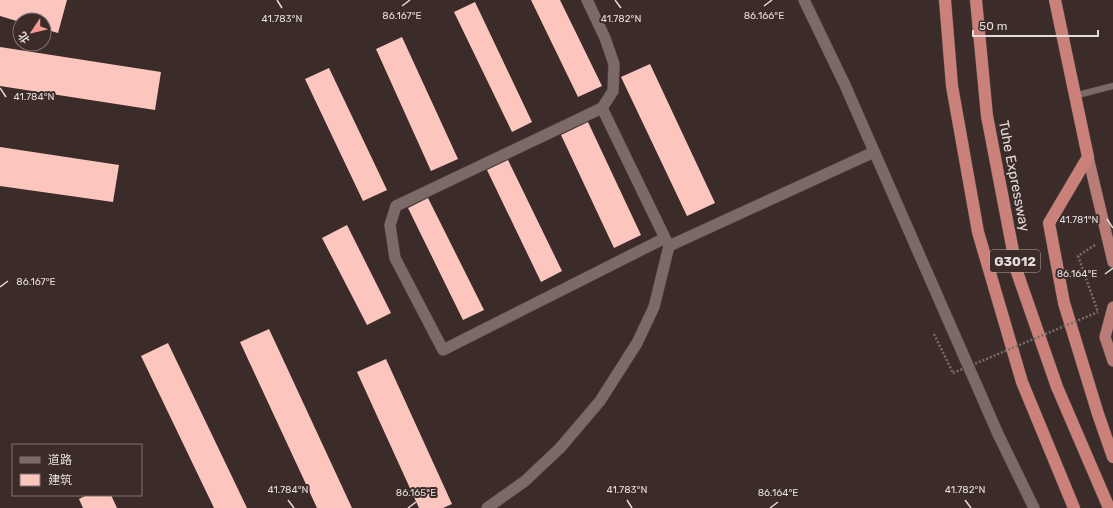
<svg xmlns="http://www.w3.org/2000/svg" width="1113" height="508" font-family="Rubik,'Noto Sans SC',sans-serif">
  <rect width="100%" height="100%" fill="#3b2c2a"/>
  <!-- building -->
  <path fill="#fcc6bf" d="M0 0H67L58 33 44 29V20H20V22L0 16Z
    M531 0H560L602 86 578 97Z
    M475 2 532 122 512 132 454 12Z
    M402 37 458 159 431 171 376 49Z
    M0 47 161 72 155 110 0 86Z
    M650 64 715 203 687 216 621 77Z
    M329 68 387 190 363 201 305 79Z
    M588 122 641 235 614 248 561 135Z
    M0 147 119 165 113 202 0 186Z
    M508 160 562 271 541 282 487 170Z
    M428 198 484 310 463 320 408 208Z
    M347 225 391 313 367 325 322 238Z
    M269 329 352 508H317L240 342Z
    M168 343 247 508H214L141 356Z
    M386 359 452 504 443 508H419L357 372Z
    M87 495H111L117 508H83L79 499Z"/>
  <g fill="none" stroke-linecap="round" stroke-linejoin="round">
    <defs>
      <path id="service" d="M1074 96 1113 86"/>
      <path id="minor" d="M587 0 605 38 614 64 613 91 602 108 396 206 390 225 395 258 443 350 665 238 669 246 874 152
        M804 0 845 85 998 434 1034 508
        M602 108 665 238
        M487 508 525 481 560 448 600 401 637 343 654 307 669 246"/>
      <path id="trunk" d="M1088 157 1113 262
        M1113 307 1105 337 1113 361"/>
      <path id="motorway" d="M945 0 952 86 978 232 1022 382 1074 508
        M976 0 987 116 1017 272 1057 387 1109 508
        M1055 0 1088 157 1049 223 1064 303 1098 414 1113 457"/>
    </defs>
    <!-- service casing -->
    <use href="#service" stroke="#554846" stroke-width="7"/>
    <!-- minor casing -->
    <use href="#minor" stroke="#554846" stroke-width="12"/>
    <!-- trunk casing -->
    <use href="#trunk" stroke="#554846" stroke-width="12"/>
    <!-- motorway casing -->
    <use href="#motorway" stroke="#554846" stroke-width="13"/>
    <!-- path -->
    <path stroke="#7b6d6c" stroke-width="2.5" stroke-dasharray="2 2" stroke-linecap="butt" d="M1095 245 1078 256 1098 312
      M934 334 953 373"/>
    <!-- service -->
    <use href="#service" stroke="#7b6a67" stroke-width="6"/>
    <!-- minor -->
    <use href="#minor" stroke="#7b6a67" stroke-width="11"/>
    <!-- trunk -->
    <use href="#trunk" stroke="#ba7c76" stroke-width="11"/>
    <!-- motorway -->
    <use href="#motorway" stroke="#ca8179" stroke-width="12"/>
    <!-- path-bridge -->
    <path stroke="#7b6d6c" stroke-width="2.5" stroke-dasharray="2 2" stroke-linecap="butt" d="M953 373 1098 312"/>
  </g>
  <!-- ticks -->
  <path fill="none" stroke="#e5dbda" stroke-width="1.5" d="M277 0 282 8M615 0 621 8M402 6 410 0M764 6 772 0M0 88 6 97M1107 219 1113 228M1105 274 1113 268M0 287 8 281M288 500 294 508M627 500 632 508M965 500 971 508M408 508 416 502M770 508 778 502"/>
  <g text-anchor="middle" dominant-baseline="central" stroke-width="4" stroke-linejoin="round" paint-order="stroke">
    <!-- shield labels -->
    <rect fill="#3b2c2a" stroke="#b2a6a5" stroke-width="1" x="990" y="250" width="50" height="22" rx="3"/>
    <g font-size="13" font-weight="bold" fill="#e5dbda">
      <text x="1015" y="261">G3012</text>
    </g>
    <!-- street labels -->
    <g font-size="14" fill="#e5dbda" stroke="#3b2c2a">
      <text transform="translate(1014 176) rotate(79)">Tuhe Expressway</text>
    </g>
  </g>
  <g font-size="10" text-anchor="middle" fill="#e5dbda" stroke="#3b2c2a" stroke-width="4" stroke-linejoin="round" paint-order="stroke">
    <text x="402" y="19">86.167°E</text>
    <text x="764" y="19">86.166°E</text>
    <text x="282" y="22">41.783°N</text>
    <text x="621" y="22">41.782°N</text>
    <text x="34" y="100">41.784°N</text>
    <text x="1079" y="223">41.781°N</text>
    <text x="1077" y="277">86.164°E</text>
    <text x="36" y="285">86.167°E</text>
    <text x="288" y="493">41.784°N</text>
    <text x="627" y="493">41.783°N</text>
    <text x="965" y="493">41.782°N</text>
    <text x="416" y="496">86.165°E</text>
    <text x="778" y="496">86.164°E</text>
  </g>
  <!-- legend -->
  <rect x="12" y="444" width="130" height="52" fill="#3b2c2a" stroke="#7f7270"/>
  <rect x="20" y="457" width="20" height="6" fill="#7b6a67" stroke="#7f7270"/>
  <text x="48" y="464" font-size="12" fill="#e5dbda">道路</text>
  <rect x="20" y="474" width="20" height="12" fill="#fcc6bf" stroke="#7f7270"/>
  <text x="48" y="484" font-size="12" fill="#e5dbda">建筑</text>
  <!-- north arrow -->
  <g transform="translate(32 32) rotate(235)"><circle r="19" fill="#3b2c2a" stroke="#7f7270"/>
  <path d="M0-3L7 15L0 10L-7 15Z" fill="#f59c92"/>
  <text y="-6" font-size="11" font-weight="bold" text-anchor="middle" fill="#e5dbda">北</text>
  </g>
  <!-- scale -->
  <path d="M973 30v6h125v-6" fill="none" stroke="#e5dbda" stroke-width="2"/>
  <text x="979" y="30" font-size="12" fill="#e5dbda" stroke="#3b2c2a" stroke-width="3" paint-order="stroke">50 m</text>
</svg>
